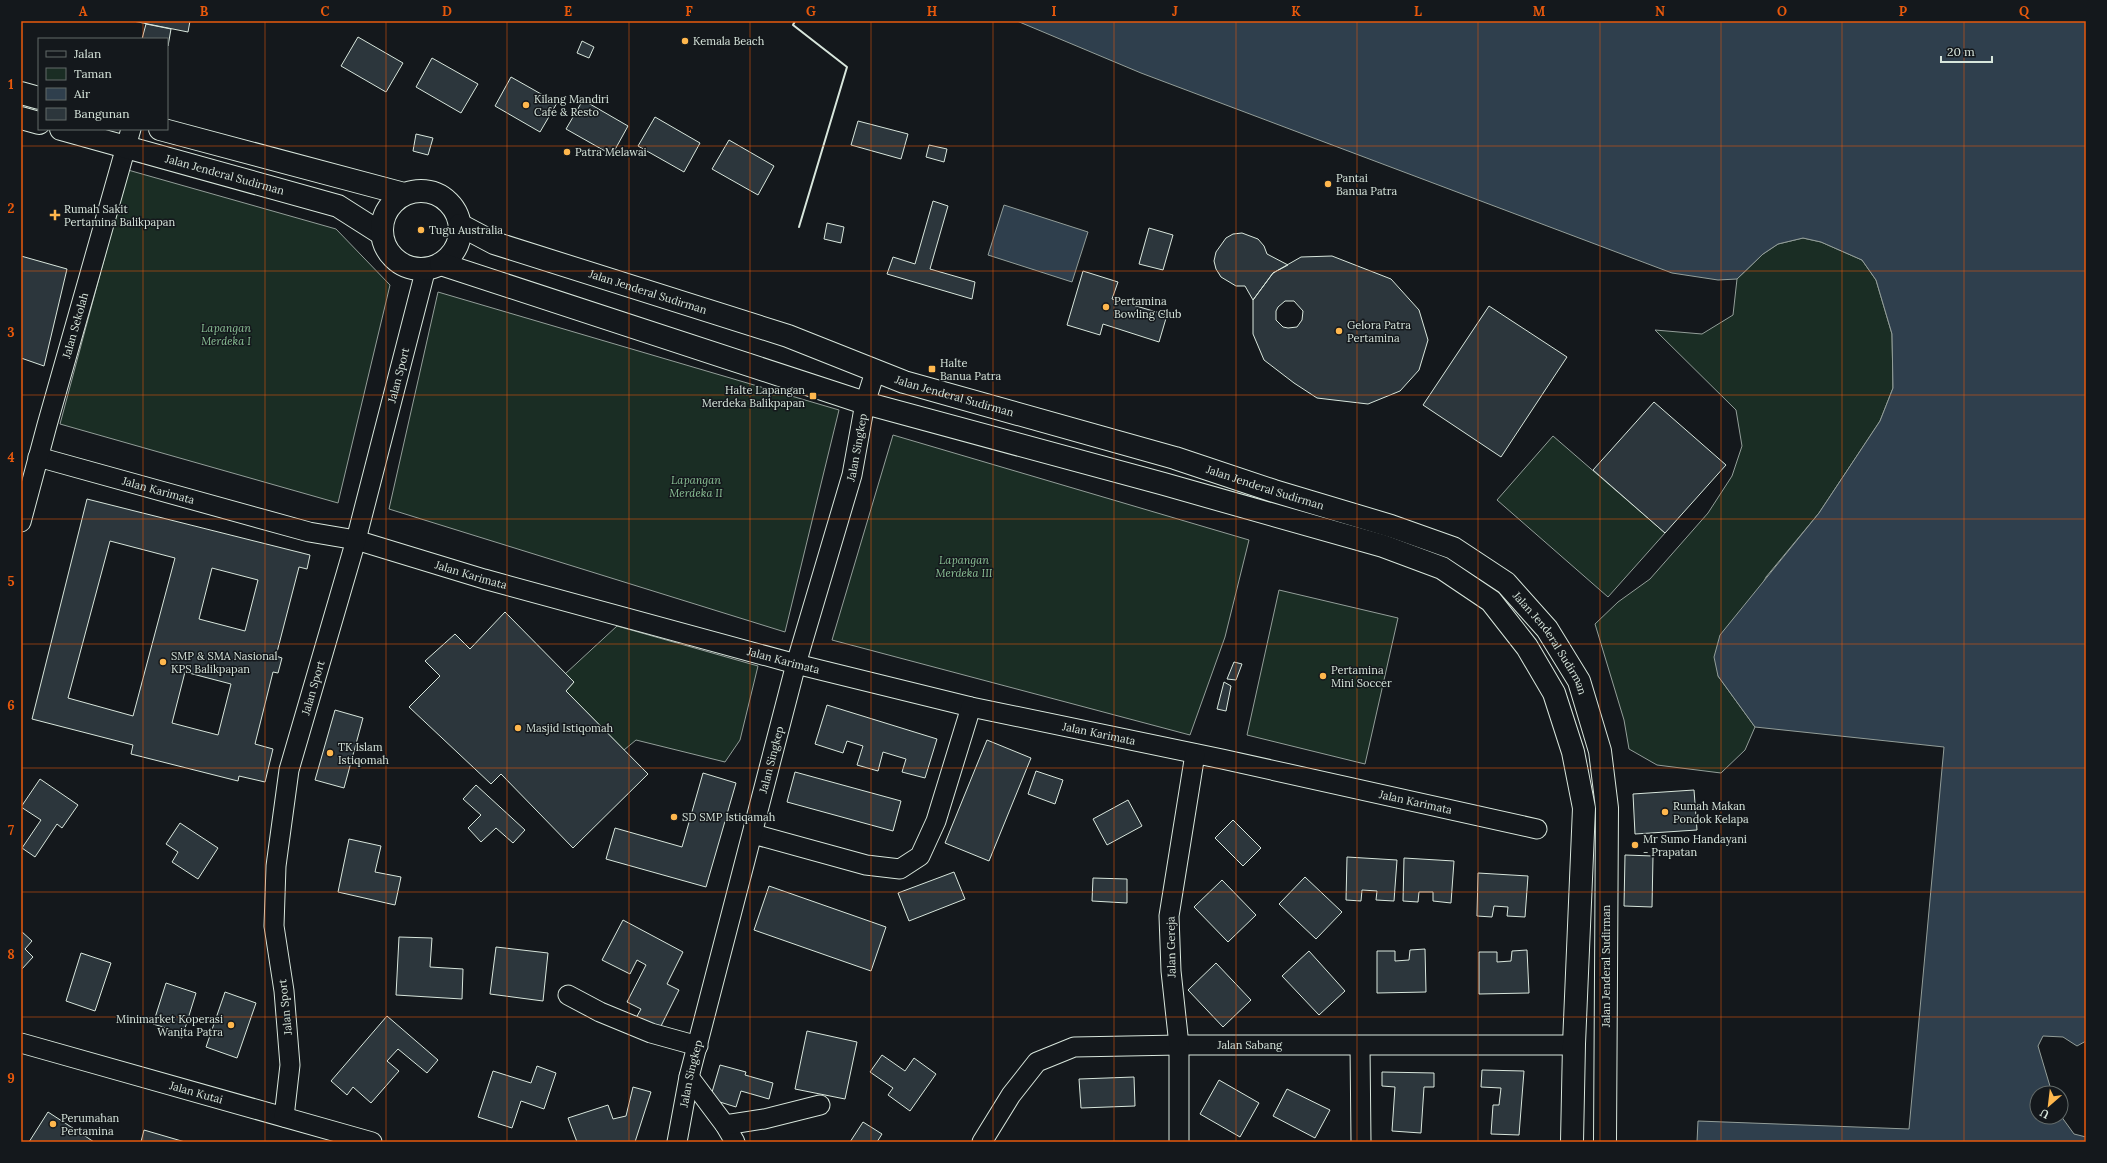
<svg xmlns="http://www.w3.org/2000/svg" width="2107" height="1163" font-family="Lora,serif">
  <rect width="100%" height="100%" fill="#14181c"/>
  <!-- green -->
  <path fill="#1a2d24" stroke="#939e99" d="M128 170 336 229 390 285 338 503 60 424Z
    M1803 238 1821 242 1862 260 1876 280 1892 334 1893 388 1880 421 1819 513 1766 577 1718 676 1755 727 1745 750 1721 773 1657 765 1629 749 1624 720 1595 624 1618 602 1650 579 1708 513 1732 476 1742 446 1736 410 1655 330 1702 334 1733 315 1737 279 1763 254 1778 244Z
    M438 292 839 410 785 632 389 509Z
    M893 435 1249 540 1225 637 1190 735 832 640Z
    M1553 436 1665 533 1608 597 1497 500Z
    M1279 590 1398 618 1365 764 1247 735Z
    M617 626 758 666 740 740 725 762 636 740 624 750 566 691 574 682 565 674Z"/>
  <!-- water -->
  <path fill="#2f3f4d" stroke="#939e99" d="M1017 21H2086V1041L2077 1046 2063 1037 2043 1036 2038 1046 2052 1093H2037V1117L2061 1116 2074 1134 2086 1137V1142H1697L1698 1121 1909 1129 1944 747 1755 727 1718 676 1714 657 1720 635 1819 513 1880 421 1893 388 1892 334 1876 280 1862 260 1821 242 1803 238 1778 244 1763 254 1737 279 1718 280 1672 273 1141 73Z
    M1004 205 1088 232 1072 282 988 255Z"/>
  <!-- building -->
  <path fill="#2c363c" stroke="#d8e6dc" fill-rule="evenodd" d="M133 21H190L188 32Z
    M146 24 171 29 168 46 167 39H142Z
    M358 37 403 63 386 92 341 66Z
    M582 41 594 47 589 58 577 53Z
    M432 58 478 84 461 113 416 87Z
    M511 77 557 103 540 132 495 106Z
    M583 100 628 126 612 155 566 129Z
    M655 117 700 143 684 172 638 146Z
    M858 121 908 134 901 159 851 145Z
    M416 134 433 138 428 155 413 151Z
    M729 140 774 166 758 195 712 169Z
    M929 145 947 149 944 162 926 157Z
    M933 201 948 206 930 269 975 282 972 299 887 274 893 257 915 264Z
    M827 223 844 227 841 243 824 239Z
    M1149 228 1173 235 1163 270 1139 264Z
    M1242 233 1258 239 1264 246 1267 254 1288 265 1273 273 1253 300 1245 286H1236L1221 277 1216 269 1214 261 1216 252 1226 238 1233 234Z
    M21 256 67 269 44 366 21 358Z
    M1332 256 1391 279 1419 310 1428 340 1419 370 1400 391 1368 404 1317 398 1294 383 1264 360 1253 334V300L1273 273 1301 257ZM1285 301H1294L1303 311 1302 320 1297 327 1288 328 1283 327 1276 320V311L1278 307Z
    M1083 271 1118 282 1112 299 1167 315 1159 342 1103 324 1100 335 1067 325Z
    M1489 306 1567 357 1501 457 1423 405Z
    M1654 402 1726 465 1665 533 1593 470Z
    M87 499 310 555 307 569 299 567 276 656 282 658 278 673 273 672 255 744 273 749 265 782 239 776 238 781 131 754 133 745 32 719ZM110 541 175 558 133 716 68 698ZM212 568 258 580 245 631 199 619ZM185 672 231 684 218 735 172 723Z
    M505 612 574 682 566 691 648 774 573 848 501 774 491 784 409 707 440 676 425 661 455 634 470 649Z
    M1234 662 1242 664 1236 680 1227 679Z
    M1224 682 1231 686 1226 711 1217 709Z
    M827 705 937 739 925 778 902 772 906 759 883 752 878 771 857 765 863 746 847 741 843 753 815 744Z
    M335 710 363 718 344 788 315 780Z
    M987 740 1031 758 989 861 945 843Z
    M1036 771 1063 780 1055 804 1028 794Z
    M795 772 901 801 893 831 787 802Z
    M703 773 736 783 706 887 606 859 615 828 682 847Z
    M40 779 78 805 62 828 57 824 35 857 22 848 41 820 21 807Z
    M476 785 525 830 513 843 496 828 481 842 468 828 481 815 463 799Z
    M1694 790 1697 830 1635 834 1633 794Z
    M1128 800 1142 826 1107 845 1093 819Z
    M1233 820 1261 848 1243 866 1215 838Z
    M180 823 218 848 198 879 172 862 178 852 166 844Z
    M349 839 381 846 375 872 401 877 395 905 338 892Z
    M1625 855 1653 856 1652 907 1624 906Z
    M1347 857 1397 860 1394 901 1376 900 1377 891 1362 890 1361 901 1346 900Z
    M1404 858 1454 861 1451 903 1433 901V892H1419L1418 902 1403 901Z
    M954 872 965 899 909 921 898 893Z
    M1478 873 1528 876 1525 917 1507 916 1508 907 1494 906 1492 917 1477 916Z
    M1305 877 1342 912 1316 939 1279 904Z
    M1093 878 1127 879V903L1092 901Z
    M1222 880 1256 915 1228 942 1194 907Z
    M769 886 886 927 871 971 754 930Z
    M623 920 683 952 667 984 679 990 659 1030 636 1018 641 1009 627 1002 646 965 637 960 630 974 602 960Z
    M21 931 32 941 25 949 33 957 21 970Z
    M399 937 432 938 430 967 463 969 462 999 396 995Z
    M496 947 548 953 543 1001 490 994Z
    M1425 949 1426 992 1377 993V951H1395V961L1409 960 1410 950Z
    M1527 950 1529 993 1479 994V952H1497V962L1511 961 1512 951Z
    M1309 951 1345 991 1319 1015 1282 976Z
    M81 953 111 963 95 1011 66 1001Z
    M1216 963 1251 1000 1223 1027 1188 990Z
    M166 983 196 993 182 1038 165 1032 166 1028 153 1024Z
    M225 992 256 1003 237 1058 206 1047Z
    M387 1016 438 1060 427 1073 398 1049 387 1061 399 1071 371 1103 353 1087 347 1095 331 1081Z
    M807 1031 857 1042 845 1099 795 1089Z
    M882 1055 905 1071 914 1058 936 1074 910 1111 888 1095 893 1088 870 1072Z
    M720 1065 746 1072 745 1075 773 1083 769 1099 741 1091 736 1107 710 1099Z
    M537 1066 556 1073 544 1109 521 1101 512 1128 478 1117 493 1071 531 1083Z
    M1482 1070 1524 1071 1519 1135 1491 1134 1493 1105H1499L1501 1088 1481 1087Z
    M1382 1072 1434 1073V1087H1424L1421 1133 1392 1131 1395 1087 1382 1086Z
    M1134 1077 1135 1106 1081 1108 1079 1079Z
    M1219 1080 1259 1103 1240 1137 1200 1114Z
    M633 1087 651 1092 635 1142H577L568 1118 608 1105 613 1119 626 1116Z
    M1287 1089 1330 1110 1315 1138 1273 1116Z
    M48 1112 85 1136 94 1142H29Z
    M863 1122 882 1134 877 1142H850Z
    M144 1130 185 1142H141Z"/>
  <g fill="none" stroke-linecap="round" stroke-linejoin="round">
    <defs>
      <g id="minor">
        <path id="s1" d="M38 457 309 532 356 540 484 579 796 664 971 707 1222 759 1537 829"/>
        <path id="s2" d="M21 522 47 425 131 129"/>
        <path d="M753 834 866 865 900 869 920 856 936 821 971 707"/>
        <path d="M568 995 600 1012 651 1033 698 1046"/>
        <path id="s3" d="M21 1043 372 1142"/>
        <path d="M1360 1046 1361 1142"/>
        <path d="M689 1077 725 1125 735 1142"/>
        <path id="s4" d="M284 1117 290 1065 284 991 274 926 276 866 289 770 356 540 426 268"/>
        <path d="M725 1125 764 1119 820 1105"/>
        <path id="s5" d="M677 1142 689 1077 796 664 852 475 865 403 875 372"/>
        <path id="s6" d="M982 1142 1011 1095 1037 1062 1074 1047 1179 1045H1563"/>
        <path d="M1179 1142V1045L1171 971 1169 916 1195 754"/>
      </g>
      <g id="highway">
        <path d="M21 93 39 98"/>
        <path d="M21 118 39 123"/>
        <path id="s7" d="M61 129 338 206 382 234"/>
        <path d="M160 129 404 194"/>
        <circle cx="421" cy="230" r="39"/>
        <path id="s8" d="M460 225 494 243 788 336 904 382 1175 458 1274 491 1391 526 1453 548 1506 583 1547 629 1579 681 1600 751 1607 808 1605 1142"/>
        <path d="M441 264 865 403 1164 484 1383 546 1442 568 1491 601 1527 647 1554 693 1573 752 1584 808 1574 1044 1572 1142"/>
      </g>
    </defs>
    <!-- minor casing -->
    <use href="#minor" stroke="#d8e6dc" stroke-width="21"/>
    <!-- highway casing -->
    <use href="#highway" stroke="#d8e6dc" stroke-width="24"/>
    <!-- minor -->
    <use href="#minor" stroke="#14181c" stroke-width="19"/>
    <!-- highway -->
    <use href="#highway" stroke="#14181c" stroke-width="22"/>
    <!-- wall -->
    <path stroke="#d8e6dc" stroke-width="2" d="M795 21 793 25 847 67 799 227"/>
  </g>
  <!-- grid -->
  <path fill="none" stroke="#e8590c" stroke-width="1" stroke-opacity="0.55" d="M143 21V39M265 21V1142M386 21V1142M507 21V1142M629 21V1142M750 21V1142M871 21V1142M993 21V1142M1114 21V1142M1236 21V1142M1357 21V1142M1478 21V1142M1600 21V1142M1721 21V1142M1842 21V1142M1964 21V1142M143 129V1142M21 146H2086M21 271H2086M21 395H2086M21 519H2086M21 644H2086M21 768H2086M21 892H2086M21 1017H2086"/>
  <!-- markers -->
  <g fill="#ffb74d" stroke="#14181c" stroke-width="1.5">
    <circle cx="685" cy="41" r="4"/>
    <circle cx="526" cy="105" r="4"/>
    <circle cx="567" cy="152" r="4"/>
    <circle cx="1328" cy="184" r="4"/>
    <path d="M53 209h4v4h4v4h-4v4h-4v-4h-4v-4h4z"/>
    <circle cx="421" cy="230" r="4"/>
    <circle cx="1106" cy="307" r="4"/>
    <circle cx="1339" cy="331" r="4"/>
    <rect x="928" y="365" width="8" height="8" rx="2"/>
    <rect x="809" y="392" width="8" height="8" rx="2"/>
    <circle cx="163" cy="662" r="4"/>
    <circle cx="1323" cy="676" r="4"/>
    <circle cx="518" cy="728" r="4"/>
    <circle cx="330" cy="753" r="4"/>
    <circle cx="1665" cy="812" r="4"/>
    <circle cx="674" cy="817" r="4"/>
    <circle cx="1635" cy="845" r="4"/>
    <circle cx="231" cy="1025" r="4"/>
    <circle cx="53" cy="1124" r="4"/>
  </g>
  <g text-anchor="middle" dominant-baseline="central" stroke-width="3" stroke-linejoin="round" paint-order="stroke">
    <!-- poi labels -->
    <g font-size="11" fill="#d8e6dc" stroke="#14181c" text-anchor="start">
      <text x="693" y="41">Kemala Beach</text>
      <text x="534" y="99">Kilang Mandiri<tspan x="534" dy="13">Cafe &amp; Resto</tspan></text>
      <text x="575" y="152">Patra Melawai</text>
      <text x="1336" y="178">Pantai<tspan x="1336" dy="13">Banua Patra</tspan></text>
      <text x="64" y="209">Rumah Sakit<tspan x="64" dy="13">Pertamina Balikpapan</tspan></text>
      <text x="429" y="230">Tugu Australia</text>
      <text x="1114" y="301">Pertamina<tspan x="1114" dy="13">Bowling Club</tspan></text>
      <text x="1347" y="325">Gelora Patra<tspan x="1347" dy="13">Pertamina</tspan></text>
      <text x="940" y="363">Halte<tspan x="940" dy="13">Banua Patra</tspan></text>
      <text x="805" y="390" text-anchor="end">Halte Lapangan<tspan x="805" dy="13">Merdeka Balikpapan</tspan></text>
      <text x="171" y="656">SMP &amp; SMA Nasional<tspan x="171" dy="13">KPS Balikpapan</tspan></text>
      <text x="1331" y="670">Pertamina<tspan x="1331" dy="13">Mini Soccer</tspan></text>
      <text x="526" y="728">Masjid Istiqomah</text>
      <text x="338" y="747">TK Islam<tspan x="338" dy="13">Istiqomah</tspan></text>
      <text x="1673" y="806">Rumah Makan<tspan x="1673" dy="13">Pondok Kelapa</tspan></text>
      <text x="682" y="817">SD SMP Istiqamah</text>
      <text x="1643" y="839">Mr Sumo Handayani<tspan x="1643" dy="13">- Prapatan</tspan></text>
      <text x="223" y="1019" text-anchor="end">Minimarket Koperasi<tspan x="223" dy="13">Wanita Patra</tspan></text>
      <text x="61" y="1118">Perumahan<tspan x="61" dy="13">Pertamina</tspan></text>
    </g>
    <!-- street labels -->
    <g font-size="11" fill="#d8e6dc" stroke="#14181c">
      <text stroke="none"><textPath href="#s7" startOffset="170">Jalan Jenderal Sudirman</textPath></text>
      <text stroke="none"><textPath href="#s8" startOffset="200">Jalan Jenderal Sudirman</textPath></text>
      <text stroke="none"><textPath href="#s2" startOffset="204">Jalan Sekolah</textPath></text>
      <text stroke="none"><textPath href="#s4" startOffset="759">Jalan Sport</textPath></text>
      <text stroke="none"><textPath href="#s8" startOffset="524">Jalan Jenderal Sudirman</textPath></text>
      <text stroke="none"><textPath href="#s5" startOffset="718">Jalan Singkep</textPath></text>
      <text stroke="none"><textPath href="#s8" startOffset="848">Jalan Jenderal Sudirman</textPath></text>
      <text stroke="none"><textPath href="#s1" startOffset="125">Jalan Karimata</textPath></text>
      <text stroke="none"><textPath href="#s1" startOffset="449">Jalan Karimata</textPath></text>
      <text stroke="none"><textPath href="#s8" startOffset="1184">Jalan Jenderal Sudirman</textPath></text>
      <text stroke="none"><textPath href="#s1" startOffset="773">Jalan Karimata</textPath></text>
      <text stroke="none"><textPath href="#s4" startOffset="435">Jalan Sport</textPath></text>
      <text stroke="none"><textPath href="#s1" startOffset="1097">Jalan Karimata</textPath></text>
      <text stroke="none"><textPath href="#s5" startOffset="394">Jalan Singkep</textPath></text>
      <text stroke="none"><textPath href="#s1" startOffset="1421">Jalan Karimata</textPath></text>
      <text transform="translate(1171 947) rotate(-91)">Jalan Gereja</text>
      <text transform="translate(1606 966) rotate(-90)">Jalan Jenderal Sudirman</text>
      <text transform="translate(285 1007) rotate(-96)">Jalan Sport</text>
      <text stroke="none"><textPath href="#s6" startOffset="313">Jalan Sabang</textPath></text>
      <text stroke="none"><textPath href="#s5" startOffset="70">Jalan Singkep</textPath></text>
      <text stroke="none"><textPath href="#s3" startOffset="182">Jalan Kutai</textPath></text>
    </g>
    <!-- park labels -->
    <g font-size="11" font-style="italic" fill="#8ac095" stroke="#14181c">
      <text x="226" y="328">Lapangan<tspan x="226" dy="13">Merdeka I</tspan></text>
      <text x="696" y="480">Lapangan<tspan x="696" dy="13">Merdeka II</tspan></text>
      <text x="964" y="560">Lapangan<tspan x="964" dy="13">Merdeka III</tspan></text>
    </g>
  </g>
  <!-- border -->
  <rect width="2107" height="1163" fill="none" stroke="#14181c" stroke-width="44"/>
  <!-- legend -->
  <rect x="38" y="38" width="130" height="92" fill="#14181c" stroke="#626a69"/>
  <rect x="46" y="51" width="20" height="6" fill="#14181c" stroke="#626a69"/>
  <text x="74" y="58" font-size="12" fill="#d8e6dc">Jalan</text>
  <rect x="46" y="68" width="20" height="12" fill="#1a2d24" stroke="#626a69"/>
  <text x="74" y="78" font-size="12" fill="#d8e6dc">Taman</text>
  <rect x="46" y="88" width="20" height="12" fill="#2f3f4d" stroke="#626a69"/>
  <text x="74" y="98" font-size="12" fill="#d8e6dc">Air</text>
  <rect x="46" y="108" width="20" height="12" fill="#2c363c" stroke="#626a69"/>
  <text x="74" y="118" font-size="12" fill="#d8e6dc">Bangunan</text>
  <!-- north arrow -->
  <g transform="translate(2049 1105) rotate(208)"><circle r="19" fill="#14181c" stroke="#626a69"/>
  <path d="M0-3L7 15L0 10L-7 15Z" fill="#ffb74d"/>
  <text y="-6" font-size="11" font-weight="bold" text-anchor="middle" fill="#d8e6dc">U</text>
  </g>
  <!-- scale -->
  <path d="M1941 56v6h51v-6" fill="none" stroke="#d8e6dc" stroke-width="2"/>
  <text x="1947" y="56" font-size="12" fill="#d8e6dc" stroke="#14181c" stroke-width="3" paint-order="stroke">20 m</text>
  <rect x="22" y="22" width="2063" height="1119" fill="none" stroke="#e8590c" stroke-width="1.5"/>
  <g font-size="13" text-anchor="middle" font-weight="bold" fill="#e8590c">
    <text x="83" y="16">A</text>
    <text x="204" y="16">B</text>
    <text x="325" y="16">C</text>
    <text x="447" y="16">D</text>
    <text x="568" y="16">E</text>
    <text x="689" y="16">F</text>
    <text x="811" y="16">G</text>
    <text x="932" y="16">H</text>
    <text x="1054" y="16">I</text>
    <text x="1175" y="16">J</text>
    <text x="1296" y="16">K</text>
    <text x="1418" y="16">L</text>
    <text x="1539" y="16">M</text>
    <text x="1660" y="16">N</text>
    <text x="1782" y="16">O</text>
    <text x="1903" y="16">P</text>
    <text x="2024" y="16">Q</text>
    <text x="11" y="89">1</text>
    <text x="11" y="213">2</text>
    <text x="11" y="337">3</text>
    <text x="11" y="462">4</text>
    <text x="11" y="586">5</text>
    <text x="11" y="710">6</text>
    <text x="11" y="835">7</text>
    <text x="11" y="959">8</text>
    <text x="11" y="1083">9</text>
  </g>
</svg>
